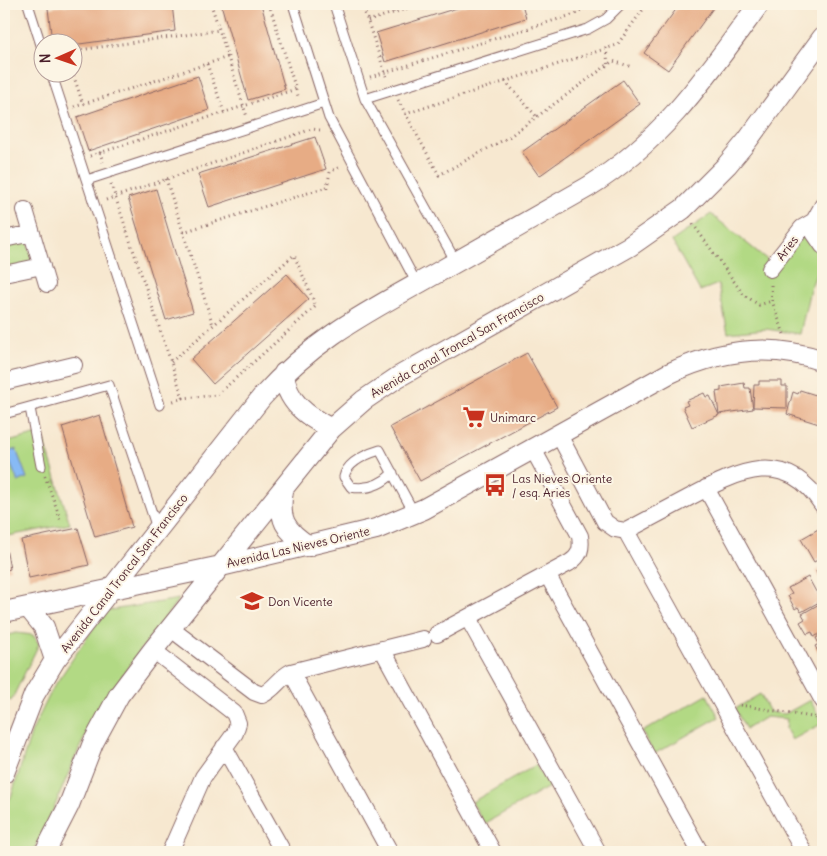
<svg xmlns="http://www.w3.org/2000/svg" width="827" height="856" font-family="Delius,sans-serif">
  <rect width="100%" height="100%" fill="#fcf5e5"/>
  <filter id="ink" filterUnits="userSpaceOnUse"><feTurbulence type="fractalNoise" baseFrequency=".02" numOctaves="2"/><feDisplacementMap in="SourceGraphic" scale="10" xChannelSelector="R" yChannelSelector="G"/><feConvolveMatrix kernelMatrix="1 2 1 2 8 2 1 2 1" color-interpolation-filters="sRGB"/></filter>
  <filter id="wash" filterUnits="userSpaceOnUse"><feTurbulence type="fractalNoise" baseFrequency=".0096" numOctaves="4" result="noise"/><feDisplacementMap in="SourceGraphic" scale="20" xChannelSelector="R" yChannelSelector="G"/><feGaussianBlur stdDeviation="1.12" result="paint"/><feColorMatrix in="noise" values="0 0 0 0 0 0 0 0 0 0 0 0 0 0 0 0 0 1.4 0 .05"/><feComposite in="paint" operator="in"/></filter>
  <g filter="url(#wash)">
    <rect width="100%" height="100%" fill="#f7e8d0"/>
    <!-- green -->
    <path fill="#b2d984" stroke="#7e7c58" d="M711 214 770 262 796 230 823 258 810 289 800 334 766 329 728 333 718 284 700 291 672 241Z
      M27 240 33 264 4 271V245Z
      M42 433 70 524 8 536 4 516V443Z
      M179 599C146 642 114 684 88 731 67 770 55 814 32 852H4V807L11 797 32 731 53 688 105 611Z
      M16 633 33 635 39 644 11 701 4 698V636Z
      M760 694 770 712 785 714 810 700 823 723 792 740 786 729 787 719 766 717 746 729 735 709Z
      M707 695 719 717 654 754 642 732Z
      M536 765 549 787 484 824 472 802Z"/>
    <!-- water -->
    <path fill="#87baf5" stroke="#686c90" d="M16 449 27 478 18 482 6 453Z"/>
    <g id="blocks">
      <!-- building -->
      <path fill="#e7ac85" d="M80 4H172L175 31 72 45V42H52L48 8Z
        M221 4H261L285 89 248 100Z
        M470 4H522L526 18 385 62 376 33Z
        M680 4H716L668 70 644 53Z
        M198 76 209 110 88 151 77 117Z
        M623 80 640 104 539 176 522 152Z
        M315 137 326 169 209 207 198 174Z
        M156 189 193 312 166 320 128 198Z
        M287 274 309 299 213 384 191 359Z
        M527 353 557 407 420 481 390 427Z
        M759 381H782V386H787V408L753 407 754 385H759Z
        M744 383 745 388H750L753 409 719 414 716 392 721 391V387Z
        M800 390 822 397 823 411 819 424 787 414 793 392 798 394Z
        M704 393 706 397 710 396 719 415 692 427 683 407 688 405 686 401Z
        M100 415 132 527 95 537 62 427Z
        M78 528 89 565 29 578 21 540Z
        M820 528 823 534V557L814 562 801 539Z
        M5 543 10 569 4 571V544Z
        M823 567V585L816 571Z
        M808 577 821 601 801 612 798 607 795 609 788 596 792 594 788 588Z
        M821 603 823 608V632L814 637 812 632 807 634 800 622 805 619 802 614Z
        M823 634V658L822 659 815 646 819 644 816 638Z"/>
    </g>
  </g>
  <g filter="url(#ink)">
    <use href="#blocks" fill-opacity="0" stroke="#876565" stroke-width="1"/>
    <g fill="none" stroke-linecap="round" stroke-linejoin="round">
      <defs>
        <path id="service" d="M28 4 42 48
          M293 4 329 118 417 284
          M334 4 365 99 456 262
          M51 72 160 405
          M365 99 588 29 606 19 621 4
          M87 180 324 103
          M30 408 41 466
          M4 414 109 385 157 528
          M393 473C381 485 368 490 351 487L344 477C347 462 367 454 380 450 391 471 403 492 414 513"/>
        <path id="minor" d="M25 210 47 284
          M814 221V233L823 246
          M4 239 32 233
          M770 269 802 228 814 221 823 205
          M4 274 42 266
          M4 382 74 365
          M559 435 605 522 615 529 626 531C647 520 669 508 690 497 739 471 785 447 823 506
          M706 488 823 701
          M626 531 804 852
          M548 576 700 852
          M468 618 598 852
          M170 628 254 692 262 695C274 690 279 678 291 672L423 639
          M437 634 569 563C580 556 582 549 580 536L533 449
          M382 649 493 852
          M153 650 234 713 238 723 235 733 203 777 170 852
          M291 672 390 852
          M224 747 283 852"/>
        <path id="tertiary" d="M284 373C286 402 307 416 331 429
          M283 491C278 519 285 531 309 546
          M28 607 44 627 55 660
          M4 612 221 566 376 529 424 509 668 374C718 350 770 342 823 361
          M4 773 34 695 55 660 262 397C316 337 366 313 435 274 486 245 537 216 588 187 664 140 708 74 759 4
          M45 852 69 805 93 743 119 695 153 650 331 429 364 400 398 377 630 246 683 209 727 165 747 141 823 37"/>
      </defs>
      <!-- service casing -->
      <use href="#service" stroke="#876565" stroke-width="11"/>
      <!-- minor casing -->
      <use href="#minor" stroke="#876565" stroke-width="18"/>
      <!-- tertiary casing -->
      <use href="#tertiary" stroke="#876565" stroke-width="22"/>
      <!-- path -->
      <path stroke="#876565" stroke-width="3" stroke-dasharray="1 4" stroke-linecap="butt" d="M211 4 247 117
        M269 4 299 99
        M362 4 387 79
        M572 4 581 10
        M393 12 397 4
        M368 21 421 4
        M606 48 608 64
        M72 51 220 30
        M207 64 224 112
        M72 71 83 104
        M370 77 575 14 589 4
        M505 81 537 117
        M398 100 439 175 509 137 613 61 632 67
        M74 107 228 57
        M405 114 617 45 647 4
        M100 152 103 162
        M90 156 296 89
        M166 179 213 325
        M111 184 183 398 170 402
        M106 200 312 129 320 130
        M693 224 743 294 759 305 772 301
        M183 232 327 187 330 172 341 166
        M771 285 772 301 784 334
        M171 362 294 255 316 306 217 395 183 398
        M45 476 61 521
        M740 705 818 718"/>
      <!-- service -->
      <use href="#service" stroke="#fff" stroke-width="9"/>
      <!-- minor -->
      <use href="#minor" stroke="#fff" stroke-width="16"/>
      <!-- tertiary -->
      <use href="#tertiary" stroke="#fff" stroke-width="20"/>
    </g>
  </g>
  <!-- icons -->
  <defs>
    <symbol id="supermarket-bare" viewBox="-9 -9 18 18"><path d="M-6-5.5h2.5l.6 2H6L4.5 2H-2.5L-4.4-4H-6ZM-1.5 3.2a1.3 1.3 0 1 0 .1 0ZM3 3.2a1.3 1.3 0 1 0 .1 0Z" fill="#c8321e" stroke="#fcf5e5" stroke-width="2.5" paint-order="stroke"/></symbol>
    <symbol id="bus-bare" viewBox="-9 -9 18 18"><path d="M-5-6H5V4H4V6H2V4H-2V6H-4V4H-5ZM-3.5-4V0h7V-4ZM-3.5 1.2v1.5H-2V1.2ZM2 1.2v1.5H3.5V1.2Z" fill="#c8321e" stroke="#fcf5e5" stroke-width="2.5" paint-order="stroke"/></symbol>
    <symbol id="school-bare" viewBox="-9 -9 18 18"><path d="M0-5L7-2L0 1L-7-2ZM-4 1L0 2.5L4 1V4Q0 6-4 4Z" fill="#c8321e" stroke="#fcf5e5" stroke-width="2.5" paint-order="stroke"/></symbol>
  </defs>
  <g fill-rule="evenodd">
    <use href="#supermarket-bare" x="458" y="401" width="32" height="32"/>
    <use href="#bus-bare" x="479" y="469" width="32" height="32"/>
    <use href="#school-bare" x="236" y="585" width="32" height="32"/>
  </g>
  <g text-anchor="middle" dominant-baseline="central" stroke-width="4" stroke-linejoin="round" paint-order="stroke">
    <!-- street labels -->
    <g font-size="12" fill="#4a1f2b" stroke="#fcf5e5">
      <text transform="translate(787 248) rotate(-53)">Aries</text>
      <text transform="translate(457 345) rotate(-30)">Avenida Canal Troncal San Francisco</text>
      <text transform="translate(298 547) rotate(-13)">Avenida Las Nieves Oriente</text>
      <text transform="translate(124 573) rotate(-52)">Avenida Canal Troncal San Francisco</text>
    </g>
    <!-- poi labels -->
    <g font-size="12" fill="#4a1f2b" stroke="#fcf5e5" text-anchor="start">
      <text x="490" y="417">Unimarc</text>
      <text x="512" y="478">Las Nieves Oriente<tspan x="512" dy="14">/ esq. Aries</tspan></text>
      <text x="268" y="601">Don Vicente</text>
    </g>
  </g>
  <!-- margin -->
  <rect width="827" height="856" fill="none" stroke="#fcf5e5" stroke-width="20"/>
  <!-- north arrow -->
  <g transform="translate(58 58) rotate(268)"><circle r="24" fill="#fcf5e5" stroke="#b59f9b"/>
  <path d="M0-4L9 19L0 12L-9 19Z" fill="#c8321e"/>
  <text y="-8" font-size="14" font-weight="bold" text-anchor="middle" fill="#4a1f2b">N</text>
  </g>
</svg>
